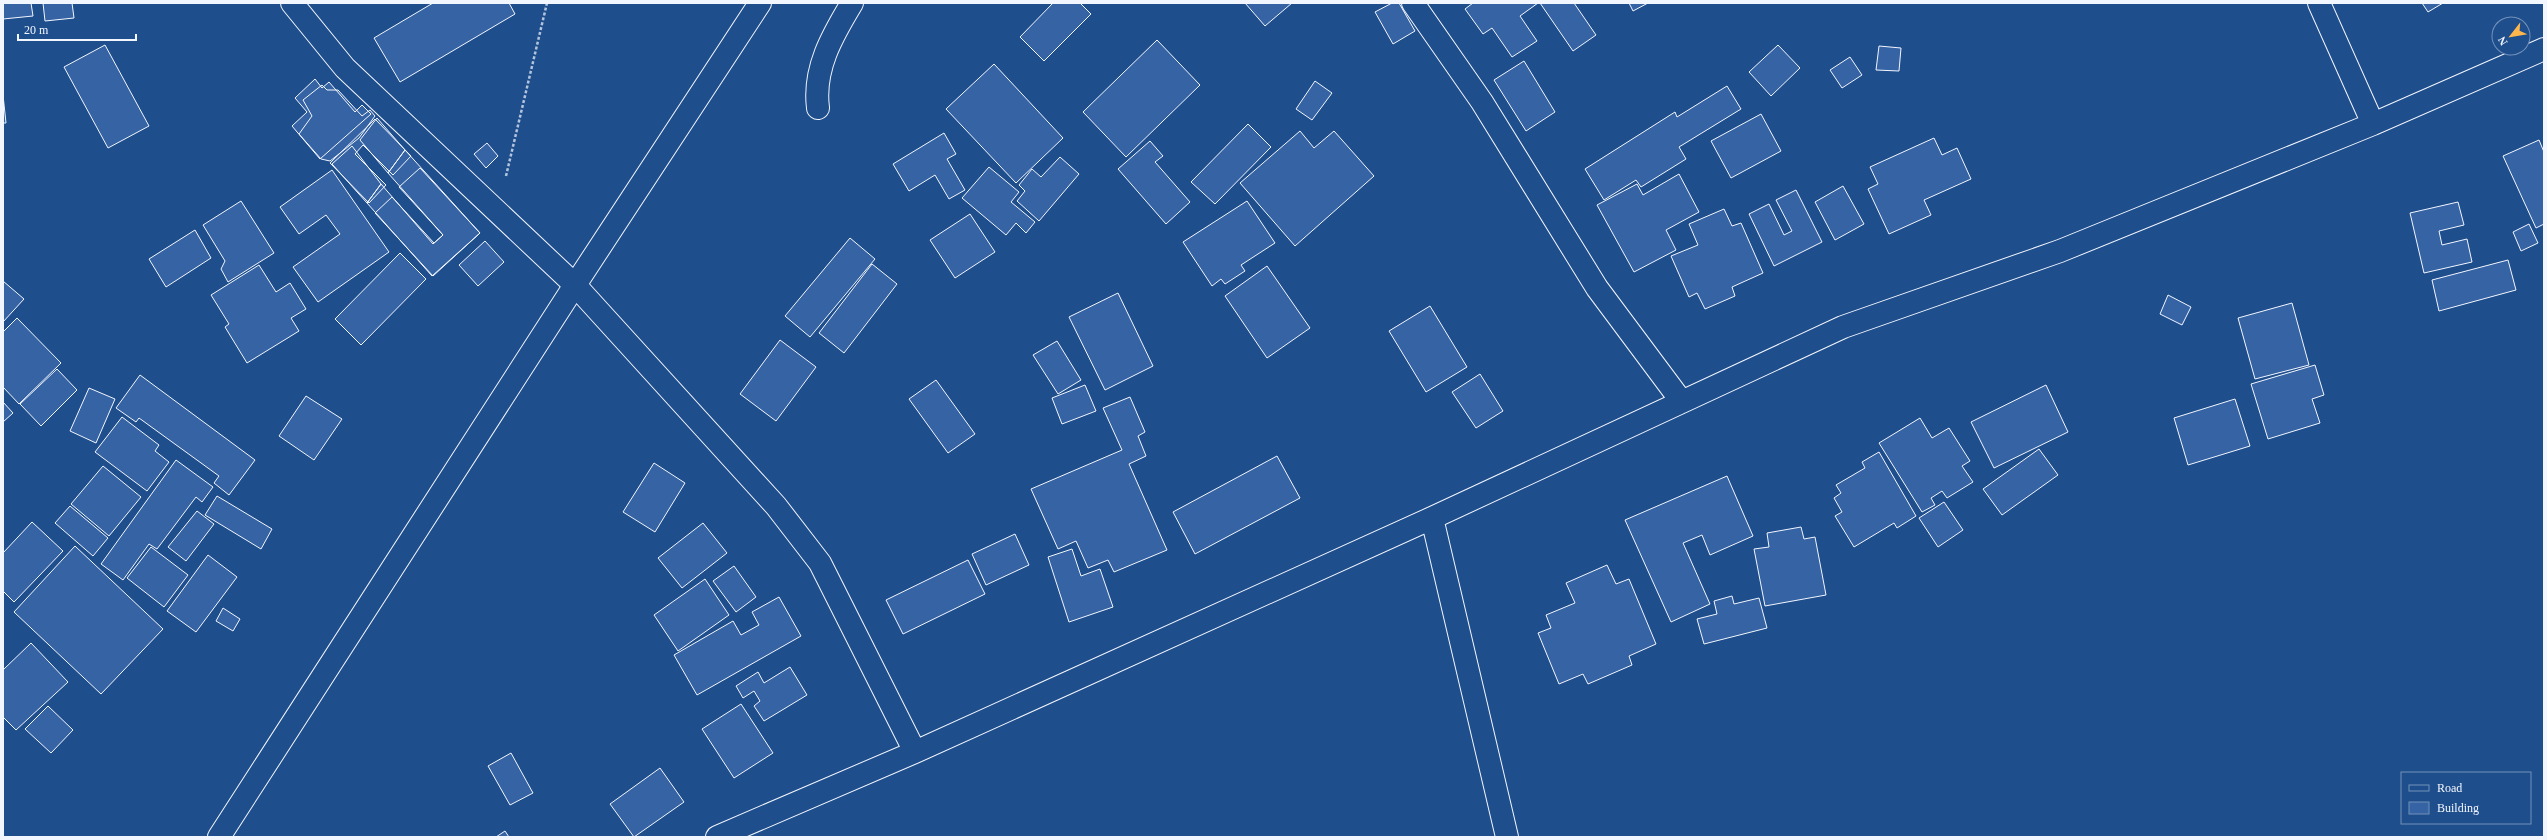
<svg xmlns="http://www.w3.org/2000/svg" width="2547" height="840" font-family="Georgia,serif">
  <rect width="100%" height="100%" fill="#1f4e8c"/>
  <!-- building -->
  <path fill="#3563a3" stroke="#f2f6ff" d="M3 3H31L33 16 3 19Z
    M43 3H72L74 18 45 21Z
    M433 3H509L515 14 400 82 374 38Z
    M1053 3H1080L1091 14 1044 61 1020 37Z
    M1245 3H1292L1265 26Z
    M1392 3H1399L1415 31 1393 44 1375 12Z
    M1473 3H1538L1520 16 1537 41 1512 57 1492 28 1483 34 1465 9Z
    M1540 3H1574L1596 35 1573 51Z
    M1629 3H1648L1633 11Z
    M2422 3H2443L2428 12Z
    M1157 40 1200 85 1126 157 1083 112Z
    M105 45 149 126 108 148 64 67Z
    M1778 45 1800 68 1771 96 1749 72Z
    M1879 46 1901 48 1899 71 1876 70Z
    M1850 57 1862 75 1842 88 1830 70Z
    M1524 61 1555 112 1526 131 1494 80Z
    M994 64 1063 138 1016 183 946 109Z
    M315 79 322 88 329 82 355 112 362 105 371 114 320 159 292 126 307 112 295 98Z
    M1315 81 1332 93 1312 120 1296 109Z
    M322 85 327 90H338L362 116 370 110 375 116 359 138 330 161 321 159 299 134 312 116 303 100Z
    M1727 86 1741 109 1679 147 1686 159 1641 187 1636 180 1604 200 1585 169 1675 112 1677 117Z
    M3 95 6 123H3Z
    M1761 114 1781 151 1731 178 1711 141Z
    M377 118 405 150 388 173 360 140Z
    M375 119 411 156 393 175 363 145 355 154 386 185 369 203 330 163Z
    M1248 124 1271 147 1215 204 1191 182Z
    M1300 131 1314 148 1334 131 1374 176 1295 246 1240 183Z
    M944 133 956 154 947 159 965 190 949 199 935 175 909 191 893 164Z
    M1934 138 1942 155 1957 148 1971 179 1924 200 1931 215 1889 234 1868 189 1878 184 1870 167Z
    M2539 140 2544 152V224L2536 228 2503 156Z
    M1150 141 1163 156 1155 162 1190 202 1166 224 1118 169Z
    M487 143 498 156 486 168 474 154Z
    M352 146 381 184 367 203 332 164Z
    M405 150 480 233 432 276 367 203 381 184 433 244 443 235 388 173Z
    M1060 157 1079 174 1039 221 1017 201 1025 191 1019 185 1032 169 1041 177Z
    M989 167 1019 192 1011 202 1035 222 1026 233 1016 223 1006 235 962 198Z
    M420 168 480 233 433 276 375 213 392 197 434 243 443 235 399 187Z
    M332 170 389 252 318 302 293 267 340 234 326 215 299 234 280 207Z
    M1679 174 1699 212 1666 230 1676 250 1634 272 1597 205 1637 184 1643 195Z
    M1843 186 1864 224 1835 240 1815 202Z
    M1796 190 1822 242 1774 266 1749 214 1769 204 1784 235 1792 231 1776 200Z
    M241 201 274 253 228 282 221 269 225 261 203 225Z
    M1247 201 1275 243 1241 265 1245 271 1225 284 1221 279 1212 286 1183 242Z
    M2458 202 2464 225 2439 231 2442 245 2467 239 2472 262 2424 273 2410 213Z
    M1724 209 1732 226 1741 223 1763 273 1732 287 1735 296 1705 309 1697 293 1689 297 1671 256 1698 245 1689 224Z
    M970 214 995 252 955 278 930 240Z
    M2529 224 2538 243 2521 251 2513 232Z
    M195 230 211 258 166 287 149 259Z
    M850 238 875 259 810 337 785 316Z
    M485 241 504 262 478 286 459 265Z
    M400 253 426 279 361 345 335 319Z
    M2508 260 2516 290 2439 311 2432 280Z
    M872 264 897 284 844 353 819 333Z
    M259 265 276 292 290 283 306 309 291 318 299 331 247 363 225 327 229 324 211 295Z
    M1267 266 1310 328 1267 358 1225 296Z
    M3 281 24 299 3 322Z
    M1118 293 1153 366 1105 390 1069 317Z
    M2168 295 2191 307 2182 325 2160 314Z
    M2292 303 2309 365 2255 379 2238 318Z
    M1430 306 1467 367 1426 392 1389 331Z
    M17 318 61 363 19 404 3 387V332Z
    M780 340 816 367 776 421 740 394Z
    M1057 341 1081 380 1058 394 1033 355Z
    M2315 365 2324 395 2312 399 2320 423 2268 439 2251 384Z
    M57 369 77 390 41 426 20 404Z
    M1480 374 1503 411 1476 428 1452 392Z
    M140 375 255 460 229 495 214 483 219 476 139 418 136 422 116 408Z
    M936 380 975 434 948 453 909 399Z
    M1085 385 1096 411 1062 424 1052 398Z
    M2046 385 2068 432 1994 468 1971 422Z
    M89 388 115 399 96 443 70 431Z
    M306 396 342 419 314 460 279 436Z
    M1130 397 1145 432 1138 436 1146 456 1129 464 1167 550 1114 572 1108 560 1088 568 1076 541 1058 549 1031 489 1122 450 1103 408Z
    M2235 399 2250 446 2188 465 2174 418Z
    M3 402 13 413 3 422Z
    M122 417 159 445 155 451 169 462 147 491 95 452Z
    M1920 418 1932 438 1949 428 1970 461 1962 466 1973 482 1947 498 1942 491 1931 498 1935 505 1922 512 1879 443Z
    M2039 449 2058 475 2002 515 1983 489Z
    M1879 452 1916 516 1897 528 1894 523 1854 547 1835 516 1842 512 1834 498 1841 493 1836 485 1865 468 1862 462Z
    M1277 456 1300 498 1195 554 1173 512Z
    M176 460 213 487 202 502 196 497 157 549 149 544 123 580 101 564Z
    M654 463 685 483 655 532 623 512Z
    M103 466 141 497 109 536 71 504Z
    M1727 476 1753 536 1710 555 1702 535 1683 543 1710 604 1671 622 1625 520Z
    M217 496 272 529 261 549 205 515Z
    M1944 502 1963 530 1938 547 1919 518Z
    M70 506 108 538 93 556 55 523Z
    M197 511 214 524 186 561 168 547Z
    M32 522 63 551 14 602 3 591V553Z
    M703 523 727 553 682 588 658 558Z
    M1801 527 1804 539 1815 537 1826 595 1765 606 1754 549 1769 547 1767 533Z
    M1015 534 1029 565 986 585 972 554Z
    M75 546 163 629 101 694 14 612Z
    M151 547 188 575 164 607 127 578Z
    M1072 549 1081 576 1100 569 1113 607 1069 622 1048 557Z
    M208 555 237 577 196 632 167 611Z
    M968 560 985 594 903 634 886 600Z
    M1607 565 1616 584 1629 579 1656 644 1629 656 1632 665 1588 684 1583 674 1559 684 1538 633 1551 628 1546 615 1575 603 1566 583Z
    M734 566 756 597 736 612 713 581Z
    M705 579 729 615 678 651 654 615Z
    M1732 596 1734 604 1759 598 1767 628 1704 644 1697 619 1717 614 1714 601Z
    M779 597 801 636 697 695 674 655 733 621 741 635 759 625 752 612Z
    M223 608 240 619 233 631 216 621Z
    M31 643 68 682 16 730 3 717V670Z
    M790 667 807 695 764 721 754 706 760 701 754 691 743 698 736 686 758 672 764 683Z
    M741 704 773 753 734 778 702 729Z
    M48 706 73 730 51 753 25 729Z
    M511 753 533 793 510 805 488 766Z
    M660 768 684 802 634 837 610 804Z
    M505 831 509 837H496Z"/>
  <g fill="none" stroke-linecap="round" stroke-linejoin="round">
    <defs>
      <path id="minor" d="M292 3 345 68 575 285 776 506 820 563 915 752
        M1413 3 1482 102 1597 288 1682 402
        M2319 3 2373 124
        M818 108C813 69 832 36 852 3
        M1432 518 1507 837
        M717 837 915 752 1432 518 1843 327 2060 251 2373 124 2544 49"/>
      <path id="trunk" d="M219 837 575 285 760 3"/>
    </defs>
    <!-- minor casing -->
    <use href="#minor" stroke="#f2f6ff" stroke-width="24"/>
    <!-- trunk casing -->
    <use href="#trunk" stroke="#f2f6ff" stroke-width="24"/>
    <!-- path -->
    <path stroke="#b3c4dc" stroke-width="2.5" stroke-dasharray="3 2" stroke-linecap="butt" d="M506 176 547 3"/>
    <!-- minor -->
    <use href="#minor" stroke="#1f4e8c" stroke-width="22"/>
    <!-- trunk -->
    <use href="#trunk" stroke="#1f4e8c" stroke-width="22"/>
  </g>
  <!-- border -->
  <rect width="2547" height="840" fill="none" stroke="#f2f6ff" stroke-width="8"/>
  <!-- legend -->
  <rect x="2401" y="772" width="130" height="52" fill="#1f4e8c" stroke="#7391ba"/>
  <rect x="2409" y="785" width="20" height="6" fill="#1f4e8c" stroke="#7391ba"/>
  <text x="2437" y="792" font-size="12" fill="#f2f6ff">Road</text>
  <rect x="2409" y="802" width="20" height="12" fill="#3563a3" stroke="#7391ba"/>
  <text x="2437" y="812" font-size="12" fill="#f2f6ff">Building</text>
  <!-- north arrow -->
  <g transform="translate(2511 36) rotate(239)"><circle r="19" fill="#1f4e8c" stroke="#7391ba"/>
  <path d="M0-3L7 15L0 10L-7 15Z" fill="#ffb74d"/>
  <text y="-6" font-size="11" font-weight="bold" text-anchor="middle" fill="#f2f6ff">N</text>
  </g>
  <!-- scale -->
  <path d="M18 34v6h118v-6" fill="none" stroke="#f2f6ff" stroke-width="2"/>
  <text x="24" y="34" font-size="12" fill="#f2f6ff" stroke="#1f4e8c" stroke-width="3" paint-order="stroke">20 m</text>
</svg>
